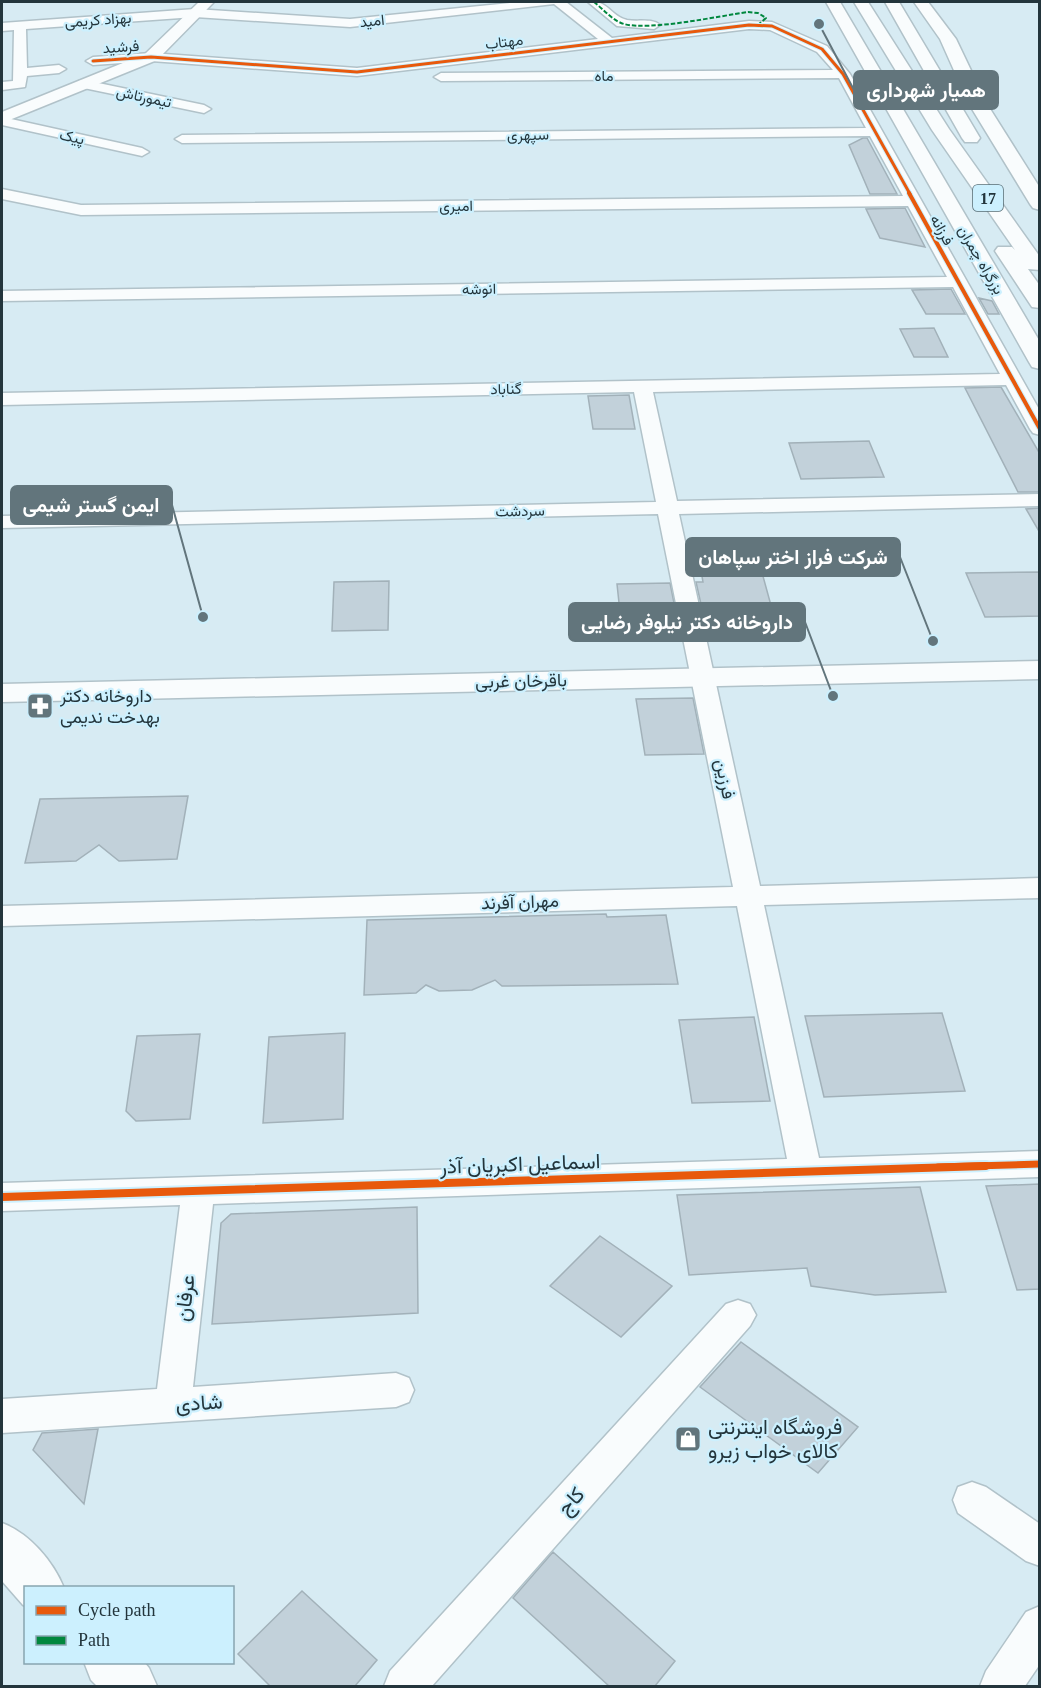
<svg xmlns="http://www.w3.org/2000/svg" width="1041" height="1688" font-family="'Times New Roman',Vazirmatn,serif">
  <rect width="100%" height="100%" fill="#d7ebf3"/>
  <!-- building -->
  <path fill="#c2d1da" stroke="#a2b1b9" stroke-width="1.5" d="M863 138H867L897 194H870L849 145Z
    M905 208 925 247 880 238 866 209Z
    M951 289 965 314H926L912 290Z
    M979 298 992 301 999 314H988Z
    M934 328 948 357H914L900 329Z
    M1001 387 1040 454V492H1018L965 388Z
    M629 395 635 429H593L588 396Z
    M869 441 884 477 801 479 789 443Z
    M1040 508V533L1026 509Z
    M761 569 775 620 705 622 696 582H703L701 571Z
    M1040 572V616L985 617 966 573Z
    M389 581 388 630 332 631 334 582Z
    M670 583 678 623H672L673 630 622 631 617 584Z
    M693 698 704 754 645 755 636 699Z
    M188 796 177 859 119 861 99 845 76 861 25 863 40 799Z
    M606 914 607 917 666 915 678 984 502 986 495 980 472 990 439 991 426 985 416 993 364 995 367 920Z
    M942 1013 965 1091 824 1097 805 1016Z
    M754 1017 770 1101 692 1103 679 1020Z
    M345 1033 343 1119 263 1123 269 1037Z
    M200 1034 190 1119 136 1121 126 1111 137 1036Z
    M1040 1184V1289L1017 1290 986 1186Z
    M920 1187 946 1292 875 1295 811 1286 807 1268 689 1275 677 1195Z
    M417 1207 418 1313 212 1324 221 1223 231 1214Z
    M600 1236 672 1286 621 1337 550 1286Z
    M741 1342 858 1427 818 1473 700 1387Z
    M98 1429 84 1504 33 1450 42 1433Z
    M553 1552 675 1661 655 1686H609L513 1598Z
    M302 1591 377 1660 355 1686H270L238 1654Z"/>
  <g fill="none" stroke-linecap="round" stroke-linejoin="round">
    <defs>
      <path id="street" d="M519 2H566L612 38 749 21 772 22 827 46 850 74 1040 411V435L1033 433 1030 429 1006 385 653 392 677 501 1040 494V506L679 514 760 886 1040 878V898L764 905 819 1158 1040 1151V1177L213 1204 193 1387 396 1373 409 1378 414 1390 409 1402 396 1407 2 1433V1399L157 1389 180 1205 2 1211V1183L787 1159 737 906 2 926V906L733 887 658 514 2 528V516L656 502 634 392 2 405V393L1000 374 953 287 2 301V291L947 277 908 206 81 215 2 199V189L81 205 903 196 870 136 182 143 175 139 182 135 866 128 839 78 441 81 434 77 441 73 833 70 817 52 770 30 749 29 357 76 151 61 93 65 86 61 93 57 151 53 357 68 598 39 554 4 350 27 195 17 26 29 27 68 59 65 66 69 59 73 27 76 25 87 2 90V82L13 81 14 30 2 31V23L195 9 350 19Z
        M588 2C609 0 610 16 627 20 638 22 652 18 660 25L654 29 617 26Z
        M84 80 204 105 211 109 204 113 79 87 77 84 79 81Z
        M2 117 142 148 149 152 142 156 2 125Z
        M738 1300 750 1304 756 1315 750 1326 432 1686H384L390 1671 726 1304Z
        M972 1482 986 1487 1040 1524V1566L1026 1561 958 1513 953 1500 958 1487Z
        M1040 1606V1664L1025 1686H980L986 1671 1026 1612Z"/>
      <path id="secondary" d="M199 2H214L157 60 2 123V112L145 54Z
        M1040 661V679L2 702V684Z"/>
      <path id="primary" d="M2 1523C29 1533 53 1561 64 1588H26V1606L23 1605 2 1581Z
        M84 1662H144L149 1668 157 1686H97L91 1680Z"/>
      <path id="highway" d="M826 2H840L1040 342V369L1032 367 1029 362Z
        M854 2H868L949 129 1040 257V270L1028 269 1040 286V308L1032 307 995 251 998 247H1012L1015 250 932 130Z
        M885 2H899L980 138 977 142H965L962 138Z
        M914 2H928L956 39 987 104 1040 188V210L1033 208 1030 204 969 104 940 39Z"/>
    </defs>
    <!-- street casing -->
    <use href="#street" stroke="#b1c2c9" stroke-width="3"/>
    <!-- secondary casing -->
    <use href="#secondary" stroke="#b1c2c9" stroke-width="3"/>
    <!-- primary casing -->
    <use href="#primary" stroke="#b1c2c9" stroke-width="3"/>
    <!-- highway casing -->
    <use href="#highway" stroke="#b1c2c9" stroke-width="3"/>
    <!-- street -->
    <use href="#street" fill="#f9fcfd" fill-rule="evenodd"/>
    <!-- secondary -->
    <use href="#secondary" fill="#f9fcfd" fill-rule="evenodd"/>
    <!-- primary -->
    <use href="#primary" fill="#f9fcfd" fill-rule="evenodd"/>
    <!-- highway -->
    <use href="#highway" fill="#f9fcfd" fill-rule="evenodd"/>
    <!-- quiet -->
    <path stroke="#00873e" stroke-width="2" stroke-dasharray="4.5 2" stroke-linecap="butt" d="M594 2C603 9 613 21 624 24 650 31 719 16 748 12L758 13 766 18 759 24"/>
    <defs>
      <path id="cycleway-far3" d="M93 61 151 57 357 72 749 25 772 26 822 49 843 74 910 194"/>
      <path id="cycleway-far2" d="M909 193 1040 429"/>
      <path id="cycleway-far1" d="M938 1167 1040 1164"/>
      <path id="cycleway" d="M2 1197 986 1166"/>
    </defs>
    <!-- cycleway-far3 casing -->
    <use href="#cycleway-far3" stroke="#ccf0fe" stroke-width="5"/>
    <!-- cycleway-far2 casing -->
    <use href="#cycleway-far2" stroke="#ccf0fe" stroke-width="6"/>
    <!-- cycleway-far1 casing -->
    <use href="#cycleway-far1" stroke="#ccf0fe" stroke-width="10"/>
    <!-- cycleway casing -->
    <use href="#cycleway" stroke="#ccf0fe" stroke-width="12"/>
    <!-- cycleway-far3 -->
    <use href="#cycleway-far3" stroke="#e8590c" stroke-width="3"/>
    <!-- cycleway-far2 -->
    <use href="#cycleway-far2" stroke="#e8590c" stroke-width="4"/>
    <!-- cycleway-far1 -->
    <use href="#cycleway-far1" stroke="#e8590c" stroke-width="7"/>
    <!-- cycleway -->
    <use href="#cycleway" stroke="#e8590c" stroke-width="8"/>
  </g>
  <!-- icons -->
  <defs>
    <symbol id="pharmacy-square" viewBox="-11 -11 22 22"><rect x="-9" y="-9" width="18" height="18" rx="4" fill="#62757c" stroke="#ccf0fe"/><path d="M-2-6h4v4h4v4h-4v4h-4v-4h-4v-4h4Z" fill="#fff"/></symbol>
    <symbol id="shop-square" viewBox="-11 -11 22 22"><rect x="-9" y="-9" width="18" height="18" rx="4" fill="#62757c" stroke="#ccf0fe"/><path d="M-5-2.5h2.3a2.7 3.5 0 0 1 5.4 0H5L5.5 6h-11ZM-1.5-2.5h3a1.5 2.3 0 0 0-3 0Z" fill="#fff"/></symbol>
  </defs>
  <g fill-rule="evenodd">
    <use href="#pharmacy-square" x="25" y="691" width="30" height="30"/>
    <use href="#shop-square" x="673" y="1424" width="30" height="30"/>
  </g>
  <g text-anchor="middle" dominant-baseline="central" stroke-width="4.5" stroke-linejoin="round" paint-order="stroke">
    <!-- far-street labels -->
    <g font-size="15" fill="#23353c" stroke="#ccf0fe">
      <text transform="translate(98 20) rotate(-4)">بهزاد کریمی</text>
      <text transform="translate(372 21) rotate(-6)">امید</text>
      <text transform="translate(504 42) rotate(-7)">مهتاب</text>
      <text transform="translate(121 47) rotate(-4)">فرشید</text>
      <text x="604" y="76">ماه</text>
      <text transform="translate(144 97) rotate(12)">تیمورتاش</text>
      <text transform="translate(528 135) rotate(-1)">سپهری</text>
      <text transform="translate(72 137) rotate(12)">پیک</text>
      <text transform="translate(456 206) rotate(-1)">امیری</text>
      <text transform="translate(942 230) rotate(61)">فرزانه</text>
      <text transform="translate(981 260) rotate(60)">بزرگراه چمران</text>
      <text transform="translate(479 289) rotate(-1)">انوشه</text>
      <text transform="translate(506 389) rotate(-1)">گناباد</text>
      <text transform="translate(520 511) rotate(-1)">سردشت</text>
    </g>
    <!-- shield labels -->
    <rect fill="#ccf0fe" stroke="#566d76" stroke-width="1.5" x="973" y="185" width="30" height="26" rx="4.5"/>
    <g font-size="16" font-weight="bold" fill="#23353c">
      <text x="988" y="198">17</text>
    </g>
    <!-- street labels -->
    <g font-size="18" fill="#23353c" stroke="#ccf0fe">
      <text transform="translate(521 681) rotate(-1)">باقرخان غربی</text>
      <text transform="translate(725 779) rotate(78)">فرزین</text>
      <text transform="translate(520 902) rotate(-2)">مهران آفرند</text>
    </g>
    <!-- poi labels -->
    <g font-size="18" fill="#23353c" stroke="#ccf0fe" text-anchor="start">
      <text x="60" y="696">داروخانه دکتر<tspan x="60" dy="21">بهدخت ندیمی</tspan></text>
    </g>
    <!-- near-street labels -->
    <g font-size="21" fill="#23353c" stroke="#ccf0fe">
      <text transform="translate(520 1164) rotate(-2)">اسماعیل اکبریان آذر</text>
      <text transform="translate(185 1298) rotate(-83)">عرفان</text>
      <text transform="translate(199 1403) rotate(-4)">شادی</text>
      <text transform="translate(571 1501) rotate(-48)">کاج</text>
    </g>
    <!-- near-poi labels -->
    <g font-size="21" fill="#23353c" stroke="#ccf0fe" text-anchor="start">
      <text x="708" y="1427">فروشگاه اینترنتی<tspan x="708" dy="24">کالای خواب زیرو</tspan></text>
    </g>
  </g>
  <!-- callouts -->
  <path fill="none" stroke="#62757c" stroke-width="2" d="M819 24L854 90M203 617L172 505M933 641L900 557M833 696L805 622"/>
  <g fill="#62757c" stroke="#ccf0fe" stroke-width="2">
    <circle cx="819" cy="24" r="6"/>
    <circle cx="203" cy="617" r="6"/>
    <circle cx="933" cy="641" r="6"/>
    <circle cx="833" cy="696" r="6"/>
  </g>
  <g fill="#62757c" stroke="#62757c" stroke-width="2">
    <rect x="854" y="71" width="144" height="38" rx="6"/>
    <rect x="11" y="486" width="161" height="38" rx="6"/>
    <rect x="686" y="538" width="214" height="38" rx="6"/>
    <rect x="569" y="603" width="236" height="38" rx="6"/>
  </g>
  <g font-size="20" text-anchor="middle" font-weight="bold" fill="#fff">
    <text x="926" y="97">همیار شهرداری</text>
    <text x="91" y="512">ایمن گستر شیمی</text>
    <text x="793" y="564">شرکت فراز اختر سپاهان</text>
    <text x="687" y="629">داروخانه دکتر نیلوفر رضایی</text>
  </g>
  <!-- border -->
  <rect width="1041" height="1688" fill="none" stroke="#23353c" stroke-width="6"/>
  <!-- legend -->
  <rect x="24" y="1586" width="210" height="78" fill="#ccf0fe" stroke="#88a5b0" stroke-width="1.5"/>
  <rect x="36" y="1606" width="30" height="9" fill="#e8590c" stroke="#88a5b0" stroke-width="1.5"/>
  <text x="78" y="1616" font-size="18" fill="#23353c">Cycle path</text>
  <rect x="36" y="1636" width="30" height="9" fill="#00873e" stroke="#88a5b0" stroke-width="1.5"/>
  <text x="78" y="1646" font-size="18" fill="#23353c">Path</text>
</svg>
